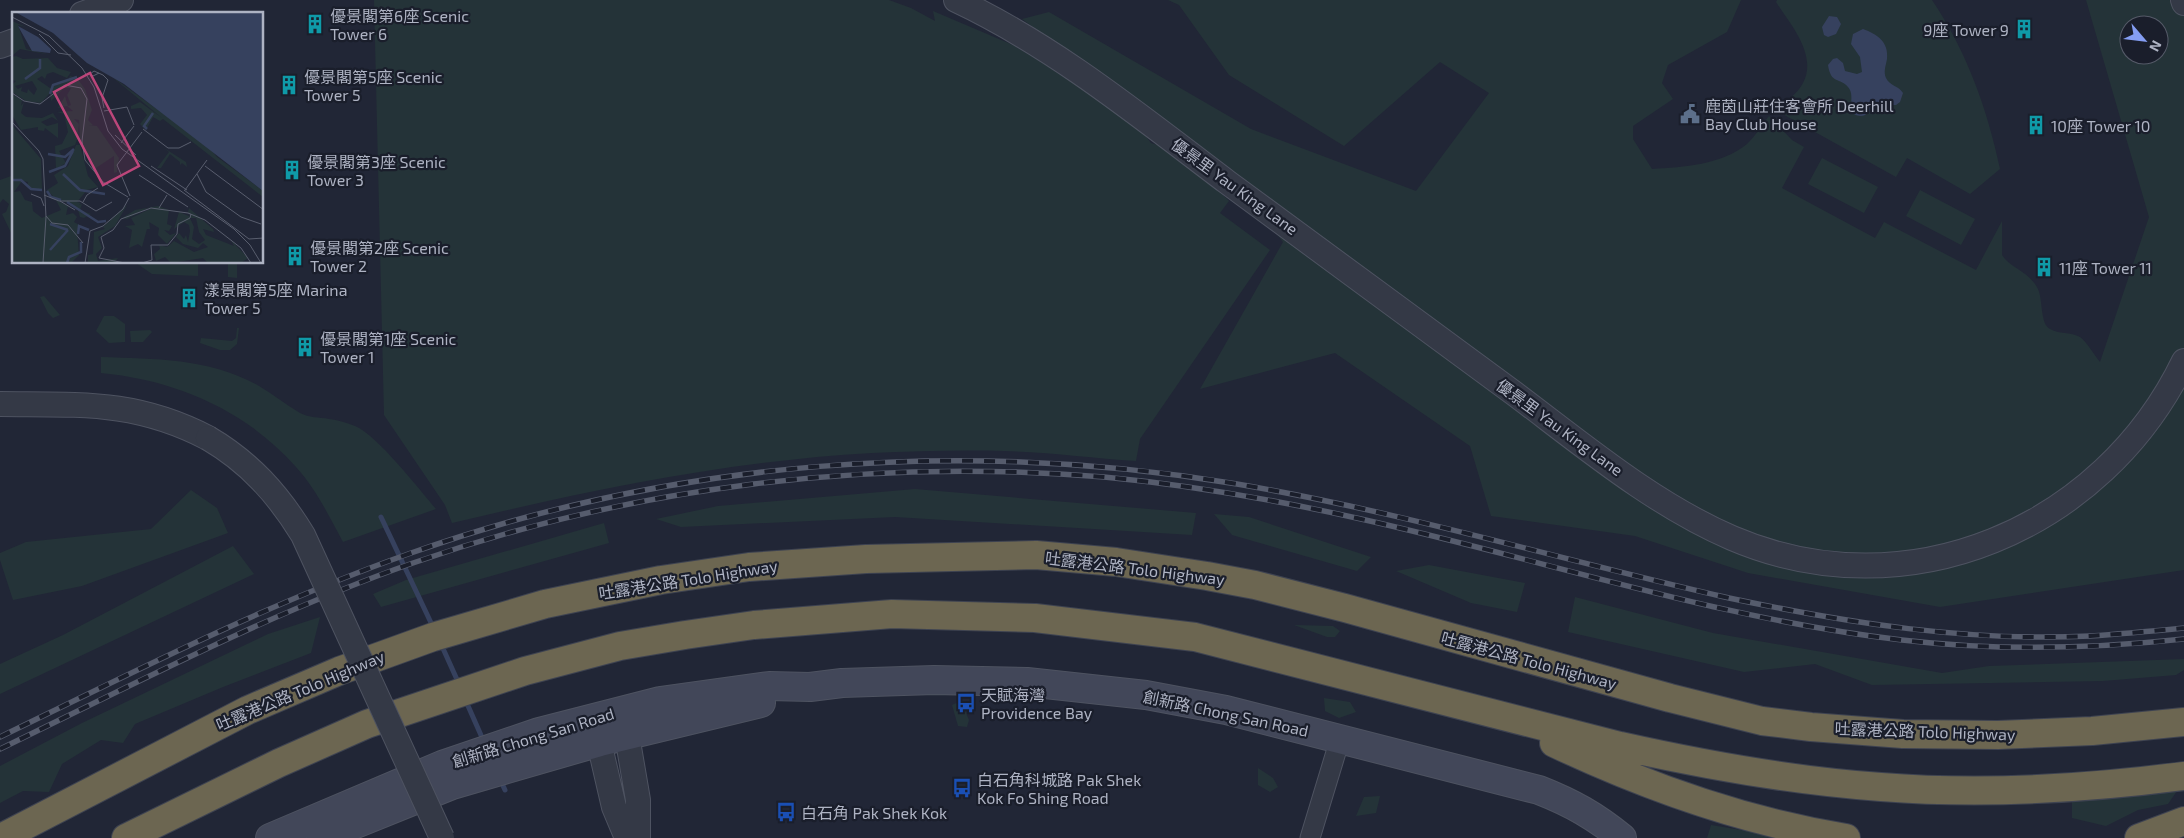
<svg xmlns="http://www.w3.org/2000/svg" width="2184" height="838" font-family="'Exo 2','Noto Sans TC',sans-serif">
  <rect width="100%" height="100%" fill="#212636"/>
  <!-- green -->
  <path fill="#243338" fill-rule="evenodd" d="M374 0H889L911 8 935 21 933 11 1013 45 1132 118 1151 143 1180 152 1229 201 1220 213 1270 250 1140 439 1136 461C1092 458 1048 452 1004 451 961 450 916 451 872 453 729 461 591 490 452 523L445 505 384 415Z
    M1168 0H1741L1727 32 1668 65 1662 83 1673 99 1633 126V139L1652 169C1684 167 1721 165 1747 144 1755 137 1762 124 1769 116L1792 140 1804 147 1782 188 1875 238 1884 222 1976 270 2002 221V255C2011 269 2028 270 2038 289 2043 300 2040 324 2050 329 2058 334 2071 332 2080 337 2087 342 2094 355 2100 362L2149 217 2086 0H2184V570L1940 607 1748 573 1635 536 1491 516 1470 446 1335 353 1200 389 1283 242 1226 170 1022 19 1049 12 1251 129 1416 191 1489 93 1440 62 1344 146 1229 75 1179 5ZM2129 25H2159V55H2129Z
    M1777 0H1932C1967 52 1987 108 2000 169L1970 194 1907 158 1896 177 1779 112C1787 98 1797 95 1803 83 1818 55 1790 24 1776 2Z
    M1822 158 1878 187 1864 213 1808 184Z
    M14 175V239L2 214 6 212 9 204 3 199 0 203V180Z
    M1920 190 1975 219 1961 245 1906 216Z
    M136 263H202H198V276L152 274Z
    M228 263H237V278L228 277Z
    M44 296 60 315 53 318 48 313 40 297Z
    M104 316H114L125 324V342L109 343 96 331Z
    M237 328H239L237 344 230 350H220L200 343 201 338 232 341 236 338Z
    M150 330 152 332 143 342H131L130 331Z
    M101 357C156 359 210 358 259 386 273 394 286 405 300 413 309 418 319 417 329 419 338 420 347 423 355 426 378 436 418 488 436 509L343 542C329 516 316 489 296 467 246 410 175 380 101 373Z
    M915 489 1196 513 1192 535 895 517 681 527 656 519 718 506Z
    M191 490 217 508 228 533 82 586 13 600 0 560V553L26 542 151 529Z
    M1214 514 1249 517 1371 557 1357 571 1232 535Z
    M604 523 609 543 381 607 373 594 406 580Z
    M233 546 254 574 0 694V664L63 635Z
    M1429 565 1525 583 1517 612 1471 603 1396 571Z
    M1575 597 1713 633 1942 673 1989 666 2184 659V670L2176 675 2103 681 1872 685 1815 664 1744 672 1568 632Z
    M320 617 311 653 223 687 135 724 123 743 101 740 62 764 49 792 23 791 0 803V766L82 723 268 634Z
    M1294 625 1333 626 1340 631 1335 637H1327Z
    M1324 698 1350 702 1356 712 1339 718 1325 711Z
    M961 701 969 720 967 727 958 726 952 705Z
    M1258 768 1273 778 1278 787 1270 792 1258 785Z
    M2177 791 2168 804 2138 810 2106 826 2072 818V802L2088 798 2133 796Z
    M1380 796 1376 813 1356 816 1364 797Z
    M1711 825 1772 835 1774 838H1707Z"/>
  <!-- water -->
  <path fill="#36415e" d="M1829 16 1837 17 1841 24 1836 34 1828 37 1824 35 1822 27Z
    M1863 29C1877 34 1889 42 1887 59 1886 65 1883 72 1886 78 1890 86 1899 86 1903 93L1900 102 1896 105H1878C1869 111 1865 120 1854 114 1848 105 1855 95 1848 87 1840 77 1831 85 1828 65L1833 59 1837 58 1843 63 1845 71 1857 74 1862 72 1860 57 1851 44 1853 34Z"/>
  <g fill="none" stroke-linecap="round" stroke-linejoin="round">
    <!-- stream -->
    <path stroke="#36415e" stroke-width="5" d="M381 517 433 627
      M441 644 459 684
      M465 699 484 742
      M500 779 505 790"/>
    <defs>
      <path id="minor" d="M1310 838 1340 739"/>
      <path id="tertiary" d="M956 0C1054 46 1141 117 1227 182 1323 253 1419 323 1515 394 1583 445 1653 504 1732 538 1907 613 2103 529 2184 361
        M2183 0 2184 3
        M82 14 121 0
        M0 46 14 41
        M0 404C79 405 135 400 208 438
        M624 718 638 800V838
        M595 725 614 807 627 838"/>
      <path id="secondary" d="M270 838 442 765 539 732 660 701 769 686 810 687 842 683 934 680 1027 682 1146 695 1226 710 1539 790C1572 803 1595 816 1622 838
        M321 838 452 785 600 742 761 703"/>
      <path id="motorway" d="M1554 743C1645 786 1747 822 1846 838
        M1 838 248 710 339 671 433 637 545 604 661 580 749 567 866 559 1036 555 1116 562 1207 576 1255 585 1345 608 1670 698 1762 721 1811 727 1903 734 1998 735 2092 731 2184 722
        M126 838 279 763 367 724 525 671 620 646 685 635 754 625 892 614 1035 618 1195 637 1620 746C1705 765 1793 781 1881 787 1982 795 2084 789 2184 776
        M2139 838 2184 821"/>
    </defs>
    <!-- minor casing -->
    <use href="#minor" stroke="#4e5361" stroke-width="21"/>
    <!-- tertiary casing -->
    <use href="#tertiary" stroke="#4e5361" stroke-width="26"/>
    <!-- secondary casing -->
    <use href="#secondary" stroke="#4e5361" stroke-width="30"/>
    <!-- motorway casing -->
    <use href="#motorway" stroke="#3e4351" stroke-width="30"/>
    <!-- minor -->
    <use href="#minor" stroke="#343946" stroke-width="19"/>
    <!-- tertiary -->
    <use href="#tertiary" stroke="#343946" stroke-width="24"/>
    <!-- secondary -->
    <use href="#secondary" stroke="#424759" stroke-width="28"/>
    <!-- motorway -->
    <use href="#motorway" stroke="#6c6651" stroke-width="28"/>
    <defs>
      <path id="rail" d="M0 737C135 671 269 603 411 553 674 460 963 438 1237 484 1403 512 1565 561 1729 598 1847 623 1969 642 2090 636 2121 634 2153 631 2184 628
        M0 749C136 683 270 613 413 563 633 486 871 458 1104 477 1190 485 1276 500 1361 519 1541 559 1718 619 1902 640 1996 651 2090 649 2184 639"/>
    </defs>
    <!-- rail casing -->
    <use href="#rail" stroke="#565c6d" stroke-width="5.5"/>
    <!-- rail -->
    <use href="#rail" stroke="#1a1e2b" stroke-width="4" stroke-dasharray="11" stroke-linecap="butt"/>
    <defs>
      <path id="tertiary-bridge" d="M208 438C249 462 278 494 303 535L442 838"/>
    </defs>
    <!-- tertiary-bridge casing -->
    <use href="#tertiary-bridge" stroke="#4e5361" stroke-width="26" stroke-linecap="butt"/>
    <!-- tertiary-bridge -->
    <use href="#tertiary-bridge" stroke="#343946" stroke-width="24"/>
  </g>
  <!-- icons -->
  <defs>
    <symbol id="building-bare" viewBox="-9 -9 18 18"><path d="M-4-6H4V6H1V3H-1V6H-4ZM-2.5-4.3h1.7v1.8h-1.7ZM.8-4.3h1.7v1.8H.8ZM-2.5-1h1.7V.8h-1.7ZM.8-1h1.7V.8H.8Z" fill="#0f9aa8" stroke="#1a1e2b" stroke-width="2.5" paint-order="stroke"/></symbol>
    <symbol id="civic-bare" viewBox="-9 -9 18 18"><path d="M-.6-6.5H3V-4.5H.6V-3L4-1V1h2V6H-6V1h2V-1L-.6-3ZM-1.2 2.5V6h2.4V2.5Z" fill="#5c6f8a" stroke="#1a1e2b" stroke-width="2.5" paint-order="stroke"/></symbol>
    <symbol id="bus-bare" viewBox="-9 -9 18 18"><path d="M-5-6H5V4H4V6H2V4H-2V6H-4V4H-5ZM-3.5-4V0h7V-4ZM-3.5 1.2v1.5H-2V1.2ZM2 1.2v1.5H3.5V1.2Z" fill="#1a4fb4" stroke="#1a1e2b" stroke-width="2.5" paint-order="stroke"/></symbol>
  </defs>
  <g fill-rule="evenodd">
    <use href="#building-bare" x="301" y="10" width="28" height="28"/>
    <use href="#building-bare" x="2010" y="15" width="28" height="28"/>
    <use href="#building-bare" x="275" y="71" width="28" height="28"/>
    <use href="#civic-bare" x="1676" y="100" width="28" height="28"/>
    <use href="#building-bare" x="2022" y="111" width="28" height="28"/>
    <use href="#building-bare" x="278" y="156" width="28" height="28"/>
    <use href="#building-bare" x="281" y="242" width="28" height="28"/>
    <use href="#building-bare" x="2030" y="253" width="28" height="28"/>
    <use href="#building-bare" x="175" y="284" width="28" height="28"/>
    <use href="#building-bare" x="291" y="333" width="28" height="28"/>
    <use href="#bus-bare" x="952" y="689" width="28" height="28"/>
    <use href="#bus-bare" x="948" y="774" width="28" height="28"/>
    <use href="#bus-bare" x="772" y="798" width="28" height="28"/>
  </g>
  <g text-anchor="middle" dominant-baseline="central" stroke-width="4.5" stroke-linejoin="round" paint-order="stroke">
    <!-- poi labels -->
    <g font-size="16" fill="#aeb3c3" stroke="#1a1e2b" text-anchor="start">
      <text x="330" y="15">優景閣第6座 Scenic<tspan x="330" dy="18">Tower 6</tspan></text>
      <text x="2009" y="29" text-anchor="end">9座 Tower 9</text>
      <text x="304" y="76">優景閣第5座 Scenic<tspan x="304" dy="18">Tower 5</tspan></text>
      <text x="1705" y="105">鹿茵山莊住客會所 Deerhill<tspan x="1705" dy="18">Bay Club House</tspan></text>
      <text x="2051" y="125">10座 Tower 10</text>
      <text x="307" y="161">優景閣第3座 Scenic<tspan x="307" dy="18">Tower 3</tspan></text>
      <text x="310" y="247">優景閣第2座 Scenic<tspan x="310" dy="18">Tower 2</tspan></text>
      <text x="2059" y="267">11座 Tower 11</text>
      <text x="204" y="289">漾景閣第5座 Marina<tspan x="204" dy="18">Tower 5</tspan></text>
      <text x="320" y="338">優景閣第1座 Scenic<tspan x="320" dy="18">Tower 1</tspan></text>
      <text x="981" y="694">天賦海灣<tspan x="981" dy="18">Providence Bay</tspan></text>
      <text x="977" y="779">白石角科城路 Pak Shek<tspan x="977" dy="18">Kok Fo Shing Road</tspan></text>
      <text x="801" y="812">白石角 Pak Shek Kok</text>
    </g>
    <!-- street labels -->
    <g font-size="16" fill="#aeb3c3" stroke="#1a1e2b">
      <text transform="translate(1235 186) rotate(36)">優景里 Yau King Lane</text>
      <text transform="translate(1560 427) rotate(36)">優景里 Yau King Lane</text>
      <text transform="translate(1135 568) rotate(7)">吐露港公路 Tolo Highway</text>
      <text transform="translate(688 579) rotate(-9)">吐露港公路 Tolo Highway</text>
      <text transform="translate(1529 660) rotate(15)">吐露港公路 Tolo Highway</text>
      <text transform="translate(300 690) rotate(-23)">吐露港公路 Tolo Highway</text>
      <text transform="translate(1226 713) rotate(12)">創新路 Chong San Road</text>
      <text transform="translate(1925 731) rotate(2)">吐露港公路 Tolo Highway</text>
      <text transform="translate(533 737) rotate(-17)">創新路 Chong San Road</text>
    </g>
  </g>
  <!-- overview -->
  <g transform="translate(12 12)">
    <rect width="251" height="251" fill="#212636"/>
    <path d="M0 9 14 15 6 13 14 37 39 43 8 37 0 44ZM4 44 11 47 36 46 45 56 59 60 55 66 41 60 35 62 33 67 30 64 25 67 38 76 56 68 58 64 65 66 73 77 80 98 76 108 81 113H77L85 114 107 146 105 160 102 161V144L81 158 68 128 67 108 62 107 67 112 65 128 63 133 47 139 54 151 44 157 43 134 50 132 56 120 52 102 45 100 61 99 55 94 46 96 53 84 56 94 59 93 55 83 59 76H52L39 89 38 81 29 91 14 89 0 80V73L4 69 0 68V45ZM20 69 25 77 22 83 16 77 15 81 9 79 10 75 6 77 3 74ZM99 64 195 133 205 145 250 178 251 185 151 107 148 109 141 105 134 118 128 112 135 103 129 96 119 97V94L128 90 150 106ZM0 82 10 88 9 94 12 90 9 101 14 105 30 106 41 101 46 109 40 105 29 110 35 114 46 111V126L33 116 32 119 26 118V115L9 118 0 103ZM0 113 29 147 30 177H21L15 174 16 170 10 169 2 180 8 179 13 188 20 190 21 199 30 206 49 198 44 188 56 194 54 203 61 201 65 205 62 210 69 214 65 218 67 243 59 251H0ZM64 133H68L76 164 86 175 75 178 65 190 69 191 67 193 70 192 68 198 79 202 72 206 68 205 65 195 42 185 35 178 46 171 42 163 56 154ZM152 136 174 150 175 155 170 151 168 153V150L158 142 149 156H145L157 140ZM115 193 103 214 86 225 90 236 84 242 86 249 106 246 102 251H76V243L81 242 82 220 93 217 91 215ZM146 194 157 198 155 212 160 214 157 219 152 218 158 223 164 221 161 225 155 232 146 223 147 216 137 210 138 217H135L130 235 126 232 117 236 120 218 113 214 123 213 119 206 138 197H145L136 196 115 207 110 206 123 198ZM177 196 201 217 202 220 191 217 194 223 222 234 219 228 236 246 229 251H196L191 246 159 251 153 245 144 249 142 242 148 237 147 233 155 235 162 229 182 240 196 235 191 231 186 236 171 232 164 225 167 221 172 227 174 223 176 230 178 219 177 213 172 210 162 217 167 200 177 204 182 215 180 227 187 232 193 228 187 220 184 206H179L176 200Z" fill="#243338" fill-rule="evenodd"/>
    <path d="M5 1H251V179L112 72 75 51 41 21ZM6 14 26 25 39 37 38 41 20 39Z" fill="#36415e"/>
    <path fill="none" stroke="#36415e" stroke-width="2.5" d="M13 67 28 56V47M38 82 41 73 65 65M135 117 132 114 141 101M36 142 53 145 62 137M37 160 53 154 61 139M51 162 68 178 93 182M0 168H9L19 177 30 178M35 179 39 185 49 188M55 190 86 210 94 209M38 212 56 218M66 222 67 214 77 218M38 238 56 218M55 251 57 245 69 240V230"/>
    <path fill="none" stroke="#595e6e" stroke-width="1" d="M0 5 37 24 70 56 82 75 96 119 110 137 222 217 238 233 249 251M27 22 46 41 59 43M87 61 81 64 78 62 82 59 91 63 96 68 90 86 92 96M0 81 12 89 28 92 53 73 69 76 75 87 70 129 73 148 91 170 116 185M92 99 115 95 122 113M0 110 27 139 31 147 34 205 31 251M131 117 156 136H167L179 130M103 123 124 143M109 131 122 114M139 154 175 178M193 154 252 198M185 162 194 180 229 205 249 212M127 163 176 195M172 178 237 227 252 226M173 178 195 148M19 182 29 186 32 194M32 183 47 189H68L84 199 100 190M118 184 105 153 130 120M48 189 63 198M71 190 75 183 86 176M147 196 155 183M34 204 40 211 56 213 71 231M73 251 78 219 91 214 111 197 117 186M113 251 87 246 92 236 89 225 101 218 109 207 139 196 176 201 193 208 229 236 239 251M130 251 140 248 139 233H156L165 222 166 212 178 206 179 202"/>
    <path fill="#bc467a" fill-opacity="0.15" stroke="#bc467a" stroke-width="2.5" d="M78 61 127 154 91 173 42 80Z"/>
    <rect width="251" height="251" fill="none" stroke="#aeb3c3" stroke-width="2.5"/>
  </g>
  <!-- north arrow -->
  <g transform="translate(2144 40) rotate(118)"><circle r="24" fill="#1a1e2b" stroke="#555a68"/>
  <path d="M0-4L9 19L0 12L-9 19Z" fill="#849df2"/>
  <text y="-8" font-size="14" font-weight="bold" text-anchor="middle" fill="#aeb3c3">N</text>
  </g>
</svg>
